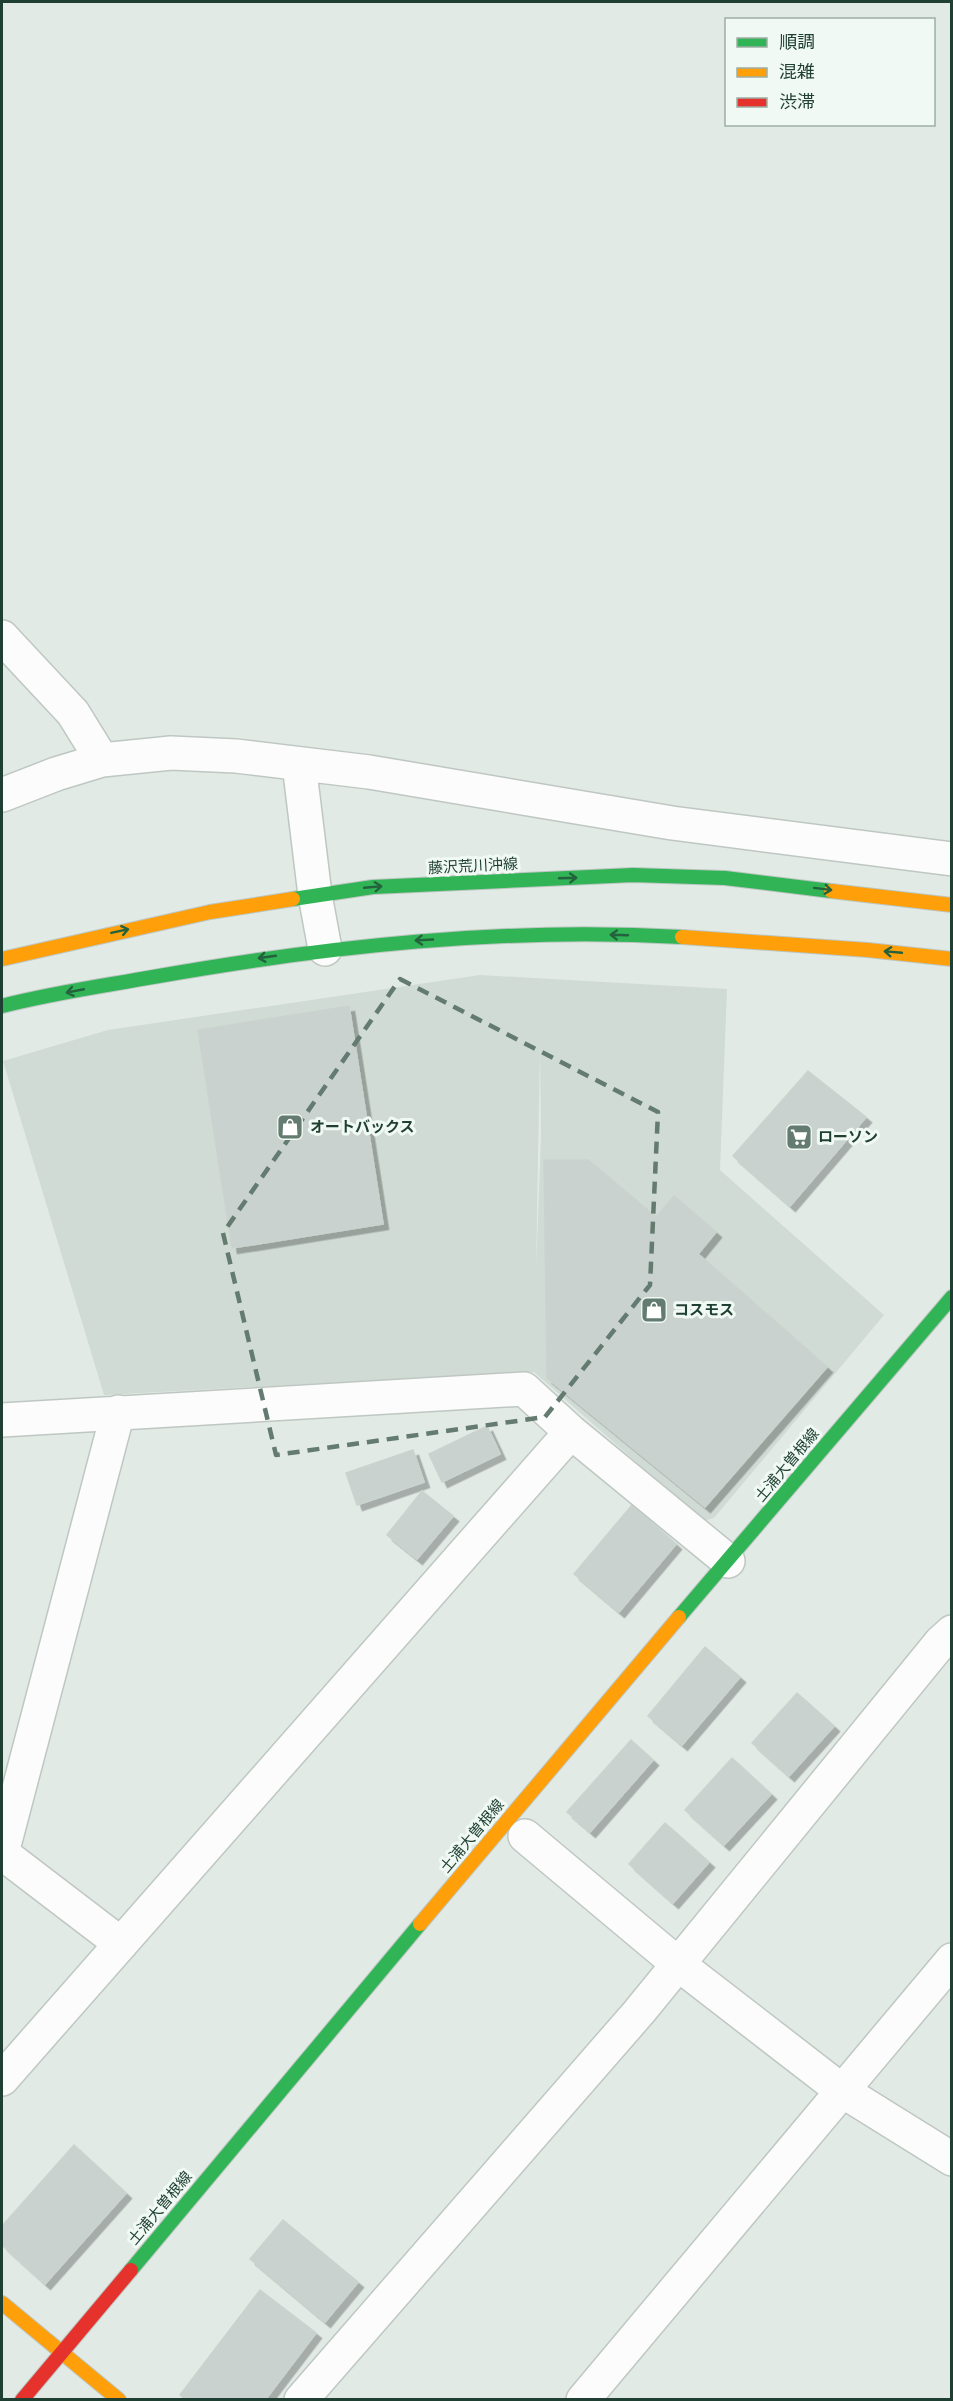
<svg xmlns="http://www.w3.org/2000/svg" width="953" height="2401" font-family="'Fira Sans Condensed','Noto Sans JP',sans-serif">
  <defs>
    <filter id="shadow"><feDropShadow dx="5.5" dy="5.5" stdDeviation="0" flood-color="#0004"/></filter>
  </defs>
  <rect width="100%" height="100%" fill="#e2eae6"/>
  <!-- built -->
  <path fill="#d0dbd5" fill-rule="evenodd" d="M480 975 727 989 720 1170 884 1315 714 1518 703 1521 534 1372 104 1395 3 1061 108 1030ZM540 1047 541 1136 536 1270V1269Z"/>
  <!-- building -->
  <path fill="#cad2cf" stroke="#cbd3cf" stroke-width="1.5" filter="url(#shadow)" d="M349 1006 383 1224 232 1248 198 1030Z
    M808 1071 866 1117 790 1206 733 1156Z
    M544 1160H588L656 1217 674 1196 716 1232 698 1254 827 1367 705 1507 547 1378Z
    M487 1426 500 1454 442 1482 429 1454Z
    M413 1450 424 1482 357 1505 346 1473Z
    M422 1491 453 1516 417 1559 387 1535Z
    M632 1505 676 1544 619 1612 574 1574Z
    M705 1647 740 1677 682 1745 648 1716Z
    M797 1693 834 1726 789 1776 752 1743Z
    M631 1740 653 1760 590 1832 567 1812Z
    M732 1758 771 1794 724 1845 685 1810Z
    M665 1823 709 1862 673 1903 629 1864Z
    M74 2145 126 2193 45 2284 2 2245V2226Z
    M283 2220 358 2282 325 2322 250 2259Z
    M260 2290 316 2333 265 2400H186L180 2395Z"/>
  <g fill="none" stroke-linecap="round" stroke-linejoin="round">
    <defs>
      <path id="street" d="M2 637 73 713 102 760
        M299 764 315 895 325 949
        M2 795 56 774 102 760 171 753 236 756 369 772 672 823 952 859
        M2 1420 524 1389 571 1432 728 1561
        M525 1836 678 1964 841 2090 952 2159
        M2 1853 118 1412
        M2 1853 121 1944
        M2 2079 571 1432
        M301 2400 639 2012 941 1642 952 1632
        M583 2400 952 1960"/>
      <path id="fast" d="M293 899 373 887 633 875 725 878 831 891
        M2 1006C52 993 103 986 153 977 328 946 504 927 682 937
        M679 1617 952 1297
        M131 2270 420 1924"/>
      <path id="slow" d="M831 891 952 905
        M682 937 868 950 952 959
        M2 959 210 912 293 899
        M420 1924 679 1617
        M2 2303 119 2400"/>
      <path id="jam" d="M22 2400 131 2270"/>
    </defs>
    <!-- street casing -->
    <use href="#street" stroke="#bfc7c3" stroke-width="36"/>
    <!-- fast casing -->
    <use href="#fast" stroke="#bcc6c1" stroke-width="16"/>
    <!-- slow casing -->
    <use href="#slow" stroke="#bcc6c1" stroke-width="16"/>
    <!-- jam casing -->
    <use href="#jam" stroke="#bcc6c1" stroke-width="16"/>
    <!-- street -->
    <use href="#street" stroke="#fbfcfb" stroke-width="33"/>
    <!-- fast -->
    <use href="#fast" stroke="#30b455" stroke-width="14"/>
    <!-- slow -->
    <use href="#slow" stroke="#ff9f0a" stroke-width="14"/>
    <!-- jam -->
    <use href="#jam" stroke="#e5322d" stroke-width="14"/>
  </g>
  <!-- one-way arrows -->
  <defs><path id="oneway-shaft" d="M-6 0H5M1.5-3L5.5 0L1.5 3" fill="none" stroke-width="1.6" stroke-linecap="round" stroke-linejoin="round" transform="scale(1.5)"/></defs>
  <g stroke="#23623c">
    <use href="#oneway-shaft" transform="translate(568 878) rotate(-2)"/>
    <use href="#oneway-shaft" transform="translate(373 887) rotate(-5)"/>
    <use href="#oneway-shaft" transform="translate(823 889) rotate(7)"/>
    <use href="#oneway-shaft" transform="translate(120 931) rotate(-12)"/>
    <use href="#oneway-shaft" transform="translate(619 935) rotate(-178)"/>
    <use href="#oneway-shaft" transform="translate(424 940) rotate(177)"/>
    <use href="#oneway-shaft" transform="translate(893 952) rotate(-175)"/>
    <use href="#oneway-shaft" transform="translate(267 957) rotate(172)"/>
    <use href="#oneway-shaft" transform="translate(75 991) rotate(169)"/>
  </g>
  <!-- marked area -->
  <path fill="none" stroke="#637b70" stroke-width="4.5" stroke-dasharray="12 8" stroke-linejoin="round" d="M400 979 658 1112 650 1285 545 1417 276 1455 223 1233Z"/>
  <!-- icons -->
  <defs>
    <symbol id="shop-square" viewBox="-11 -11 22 22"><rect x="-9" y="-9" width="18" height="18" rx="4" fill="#637b70" stroke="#f0f9f3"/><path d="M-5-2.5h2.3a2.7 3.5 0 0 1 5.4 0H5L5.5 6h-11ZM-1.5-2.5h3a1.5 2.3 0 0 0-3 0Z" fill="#fff"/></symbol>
    <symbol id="supermarket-square" viewBox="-11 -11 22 22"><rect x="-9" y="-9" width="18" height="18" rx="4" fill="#637b70" stroke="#f0f9f3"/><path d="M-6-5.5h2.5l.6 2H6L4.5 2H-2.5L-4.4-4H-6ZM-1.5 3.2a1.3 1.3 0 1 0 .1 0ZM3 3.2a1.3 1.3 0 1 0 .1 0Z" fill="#fff"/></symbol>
  </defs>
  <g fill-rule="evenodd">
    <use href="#shop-square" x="275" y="1112" width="30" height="30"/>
    <use href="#supermarket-square" x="784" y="1122" width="30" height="30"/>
    <use href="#shop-square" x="639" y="1295" width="30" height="30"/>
  </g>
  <g text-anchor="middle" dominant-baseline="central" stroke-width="6" stroke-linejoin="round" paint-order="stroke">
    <!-- street labels -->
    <g font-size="15" fill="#1e3f31" stroke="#f0f9f3">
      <text transform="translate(473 866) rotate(-3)">藤沢荒川沖線</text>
      <text transform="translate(787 1465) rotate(-50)">土浦大曽根線</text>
      <text transform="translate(472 1836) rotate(-50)">土浦大曽根線</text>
      <text transform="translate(160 2208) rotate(-50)">土浦大曽根線</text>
    </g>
    <!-- poi labels -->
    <g font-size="15" font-weight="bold" fill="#1e3f31" stroke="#f0f9f3" text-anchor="start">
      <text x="310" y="1127">オートバックス</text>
      <text x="818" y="1137">ローソン</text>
      <text x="674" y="1310">コスモス</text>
    </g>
  </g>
  <!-- border -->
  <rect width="953" height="2401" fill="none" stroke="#1e3f31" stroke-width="6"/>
  <!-- legend -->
  <rect x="725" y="18" width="210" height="108" fill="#f0f9f3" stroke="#9cafa5" stroke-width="1.5"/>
  <rect x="737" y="38" width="30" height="9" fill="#30b455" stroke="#9cafa5" stroke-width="1.5"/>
  <text x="779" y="48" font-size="18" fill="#1e3f31">順調</text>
  <rect x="737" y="68" width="30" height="9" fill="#ff9f0a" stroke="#9cafa5" stroke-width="1.5"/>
  <text x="779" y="78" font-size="18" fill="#1e3f31">混雑</text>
  <rect x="737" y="98" width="30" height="9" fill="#e5322d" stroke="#9cafa5" stroke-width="1.5"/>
  <text x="779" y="108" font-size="18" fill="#1e3f31">渋滞</text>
</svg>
